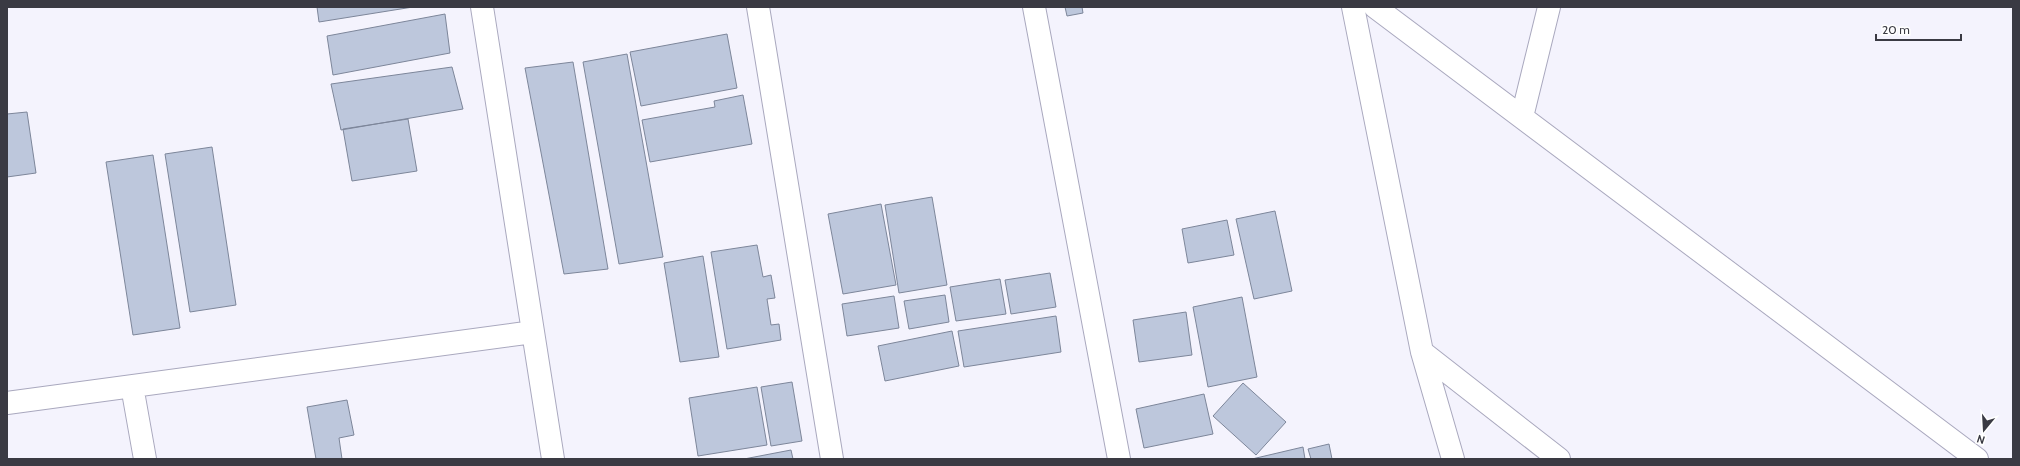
<svg xmlns="http://www.w3.org/2000/svg" width="2020" height="466" font-family="Cabin,sans-serif">
  <rect width="100%" height="100%" fill="#f4f3fd"/>
  <!-- building -->
  <path fill="#bdc7dc" stroke="#7d869a" d="M317 7H413L319 22Z
    M1065 7H1082L1083 13 1067 16Z
    M445 14 450 53 333 75 327 36Z
    M727 34 737 88 641 106 630 52Z
    M627 54 663 257 619 264 583 62Z
    M573 62 608 269 564 274 525 68Z
    M452 67 463 109 341 130 331 84Z
    M743 95 752 144 650 162 642 120 715 107 714 101Z
    M27 112 36 173 7 177V114Z
    M408 119 417 171 352 181 343 129Z
    M212 147 236 305 190 312 165 154Z
    M153 155 180 328 133 335 106 162Z
    M932 197 947 285 899 293 885 205Z
    M881 204 896 285 843 294 828 214Z
    M1275 211 1292 291 1254 299 1236 219Z
    M1227 220 1234 255 1188 263 1182 229Z
    M757 245 763 277 771 275 775 298 767 299 771 325 779 324 781 340 727 349 711 252Z
    M703 256 719 357 680 362 664 263Z
    M1050 273 1056 307 1011 314 1005 280Z
    M1000 279 1006 314 956 321 950 287Z
    M945 295 949 322 909 329 904 301Z
    M894 296 899 328 847 336 842 304Z
    M1242 297 1257 377 1208 387 1193 307Z
    M1186 312 1192 355 1139 362 1133 320Z
    M1056 316 1061 352 964 367 958 331Z
    M952 331 959 366 885 381 878 346Z
    M792 382 802 441 771 446 761 387Z
    M1243 383 1286 422 1256 455 1213 416Z
    M757 387 767 445 698 456 689 398Z
    M1204 394 1213 434 1144 448 1136 409Z
    M347 400 354 435 339 438 342 459H316L307 407Z
    M1329 444 1332 459H1311L1308 449Z
    M1303 447 1305 459H1252Z
    M791 450 793 459H744Z"/>
  <g fill="none" stroke-linecap="round" stroke-linejoin="round">
    <defs>
      <path id="minor" d="M482 7 553 459
        M758 7 832 459
        M1034 7 1119 459
        M1353 7 1422 352 1453 459
        M1375 7 1977 459
        M1522 117 1549 7
        M1422 352 1559 459
        M132 386 145 459
        M7 403 533 332"/>
    </defs>
    <!-- minor casing -->
    <use href="#minor" stroke="#a9a8be" stroke-width="24"/>
    <!-- minor -->
    <use href="#minor" stroke="#fff" stroke-width="22"/>
  </g>
  <!-- border -->
  <rect width="2020" height="466" fill="none" stroke="#3a3a43" stroke-width="16"/>
  <!-- north arrow -->
  <g transform="translate(1984 430) rotate(198)" stroke="#ffffff" stroke-width="3" paint-order="stroke">
  <path d="M0-3L7 15L0 10L-7 15Z" fill="#3a3a43"/>
  <text y="-6" font-size="11" font-weight="bold" text-anchor="middle" fill="#3a3a43">N</text>
  </g>
  <!-- scale -->
  <path d="M1876 34v6h85v-6" fill="none" stroke="#3a3a43" stroke-width="2"/>
  <text x="1882" y="34" font-size="12" fill="#3a3a43" stroke="#ffffff" stroke-width="3" paint-order="stroke">20 m</text>
</svg>
